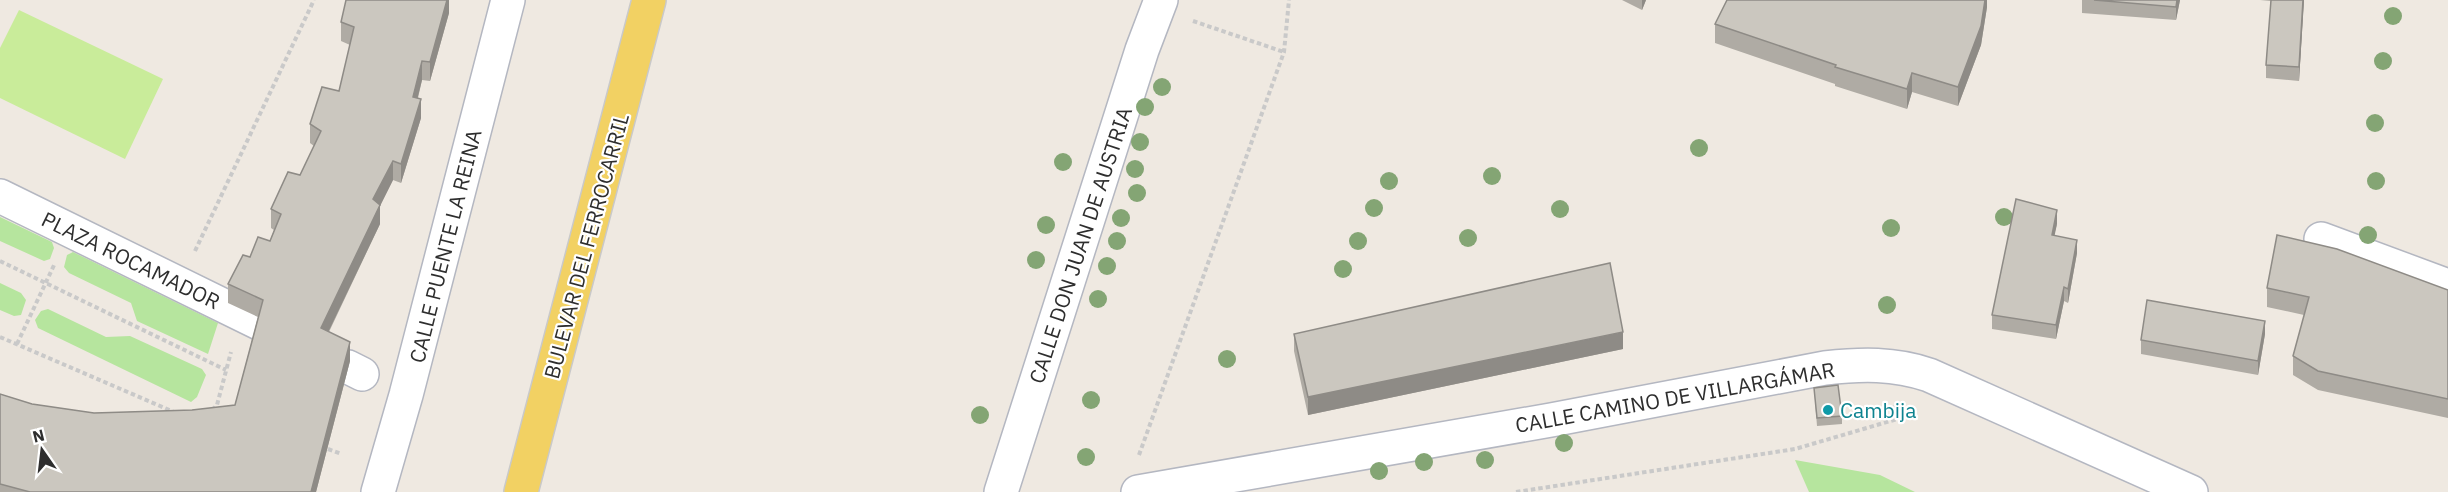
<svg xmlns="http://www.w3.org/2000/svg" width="2448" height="492" font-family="'IBM Plex Sans',sans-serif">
  <rect width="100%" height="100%" fill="#efe9e1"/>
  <!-- green -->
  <path fill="#b6e59e" d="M0 217 52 242 54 248 50 259 44 261 0 241Z
    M73 252 218 323 208 354 137 321 131 303 69 273 64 267 67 255Z
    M0 283 21 293 26 300 21 315 14 316 0 310Z
    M48 309 106 337 130 336 202 369 206 375 197 397 191 402 38 328 35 320 41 311Z
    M1795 460 1880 475 1915 492H1809Z"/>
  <!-- pitch -->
  <path fill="#c9ec9a" d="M19 10 163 79 125 159 0 98V48Z"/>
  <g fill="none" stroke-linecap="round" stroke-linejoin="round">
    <defs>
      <path id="minor" d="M0 196 261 324
        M2321 239 2448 286
        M348 367 362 374
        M378 492 406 395 508 0
        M1001 492 1142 50 1161 0
        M1138 492 1551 420 1825 368C1861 364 1894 363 1929 375L2191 492"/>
      <path id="major" d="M521 492 649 0"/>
    </defs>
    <!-- minor casing -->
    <use href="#minor" stroke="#b4b7c1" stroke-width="36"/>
    <!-- major casing -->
    <use href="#major" stroke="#c9c9c9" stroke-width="36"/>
    <!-- path -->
    <path stroke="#c9c9c9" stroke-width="4" stroke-dasharray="4.5 3" stroke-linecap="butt" d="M1193 21 1284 52
      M195 251 314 0
      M0 261 226 370
      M0 337 174 412
      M17 344 55 263
      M1892 407 1910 415
      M212 410 217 405 231 352
      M328 449 342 454
      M1139 455 1284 52 1289 0
      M1516 492 1795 449 1911 415 1913 410"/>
    <!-- minor -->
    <use href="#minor" stroke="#fff" stroke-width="33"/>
    <!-- major -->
    <use href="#major" stroke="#f2d163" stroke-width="33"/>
  </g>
  <!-- trees -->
  <g fill="#84a574">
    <circle cx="2393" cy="16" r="9"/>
    <circle cx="2383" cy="61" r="9"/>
    <circle cx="1162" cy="87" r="9"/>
    <circle cx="1145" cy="107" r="9"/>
    <circle cx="2375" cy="123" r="9"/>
    <circle cx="1140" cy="142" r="9"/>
    <circle cx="1699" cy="148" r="9"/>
    <circle cx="1063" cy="162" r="9"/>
    <circle cx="1135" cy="169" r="9"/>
    <circle cx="1492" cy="176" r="9"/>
    <circle cx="1389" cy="181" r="9"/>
    <circle cx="2376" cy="181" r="9"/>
    <circle cx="1137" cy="193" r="9"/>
    <circle cx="1374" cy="208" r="9"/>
    <circle cx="1560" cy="209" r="9"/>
    <circle cx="2004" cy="217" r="9"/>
    <circle cx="1121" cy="218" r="9"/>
    <circle cx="1046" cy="225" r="9"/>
    <circle cx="1891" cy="228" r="9"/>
    <circle cx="2368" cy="235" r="9"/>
    <circle cx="1468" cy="238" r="9"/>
    <circle cx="1117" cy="241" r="9"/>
    <circle cx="1358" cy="241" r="9"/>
    <circle cx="1036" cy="260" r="9"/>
    <circle cx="1107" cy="266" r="9"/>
    <circle cx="1343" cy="269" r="9"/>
    <circle cx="1098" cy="299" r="9"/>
    <circle cx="1887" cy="305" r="9"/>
    <circle cx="1227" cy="359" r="9"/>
    <circle cx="1091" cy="400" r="9"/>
    <circle cx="980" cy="415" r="9"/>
    <circle cx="1564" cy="443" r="9"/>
    <circle cx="1086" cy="457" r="9"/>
    <circle cx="1485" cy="460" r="9"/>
    <circle cx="1424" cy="462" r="9"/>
    <circle cx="1379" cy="471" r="9"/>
  </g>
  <!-- wall -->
  <path fill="#afaba4" d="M449 0V13L430 81 422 80 418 98 421 118 401 183 393 180 380 206V224L329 332 350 361 316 492H0V394L32 404 94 413 192 410 235 405 258 317 228 303V284L250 257 270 241 274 230 271 228V209L300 175 314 146 310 143V124L339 91 350 45 341 41V22Z
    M1622 0H1646L1642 10Z
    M1987 0V7L1981 45 1958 106 1912 92 1907 109 1835 86V84L1715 43V24Z
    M2082 0H2180L2176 20 2082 13Z
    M2260 0H2304L2299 81 2266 78V65L2271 1Z
    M2057 224 2054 235 2077 253 2068 303 2064 301 2056 339 1992 329V315Z
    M2267 288 2448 290V418L2318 390 2293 375V356L2304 315 2267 307Z
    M1294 334 1623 349 1308 415 1294 351Z
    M2265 334 2258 375 2141 354V340Z
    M1814 388 1842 416V424L1817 426Z"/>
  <!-- shaded-wall -->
  <path fill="#8e8b86" d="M447 0H449V13L430 81V62Z
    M1642 0H1646L1642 10Z
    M1985 0H1987V7L1981 45 1958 106V87Z
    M2177 0H2180L2176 20V7Z
    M2303 0H2304L2299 81V67Z
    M422 61V80L413 116V97Z
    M1912 73V92L1907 109V89Z
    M421 99V118L401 183V164Z
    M393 161V180L380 206V224L321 347V328L373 199Z
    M2057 210V224L2052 248V235Z
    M2077 240V253L2068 303V289Z
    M2064 287V301L2056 339V325Z
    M2265 321V334L2258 375V361Z
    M1623 332V349L1308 415V397Z
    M350 342V361L316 492H311Z"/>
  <!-- building -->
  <path fill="#cbc7bf" stroke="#8e8b86" stroke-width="1.5" d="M346 0H447L430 62 422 61 413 97 421 99 401 164 393 161 373 199 380 205 321 328 350 342 311 492H30L0 484V394L32 404 94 413 192 410 235 405 263 300 228 284 243 255 250 257 258 237 270 241 281 214 271 209 288 172 300 175 321 131 310 124 322 87 339 91 354 27 341 22Z
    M1727 0H1985L1981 26 1958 87 1912 73 1907 89 1835 67 1836 65 1715 24Z
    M2094 0H2177L2176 7Z
    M2271 0H2303L2299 67 2266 65Z
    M2016 199 2057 210 2052 235 2077 240 2068 289 2064 287 2056 325 1992 315Z
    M2277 235 2337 249 2448 290V399L2318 371 2293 356 2309 297 2267 288Z
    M1610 263 1623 332 1308 397 1294 334Z
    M2147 300 2265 321 2258 361 2141 340Z
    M1838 385 1842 416 1817 418 1814 388Z"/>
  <!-- markers -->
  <circle fill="#0f9aa8" stroke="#fff" stroke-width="2" cx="1828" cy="410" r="6"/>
  <g text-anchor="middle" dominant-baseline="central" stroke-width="4.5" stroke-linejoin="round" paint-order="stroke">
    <!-- street labels -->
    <g font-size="21" fill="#2e2e2e" stroke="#fff">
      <text transform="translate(1080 245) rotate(-72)">CALLE DON JUAN DE AUSTRIA</text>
      <text transform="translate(445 246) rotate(-76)">CALLE PUENTE LA REINA</text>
      <text transform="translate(586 246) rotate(-75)">BULEVAR DEL FERROCARRIL</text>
      <text transform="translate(131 260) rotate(26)">PLAZA ROCAMADOR</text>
      <text transform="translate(1675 397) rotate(-10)">CALLE CAMINO DE VILLARGÁMAR</text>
    </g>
    <!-- culture labels -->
    <g font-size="21" fill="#0d838f" stroke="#fff" text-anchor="start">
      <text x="1840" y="410">Cambija</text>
    </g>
  </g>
  <!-- north arrow -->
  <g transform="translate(42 450) rotate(346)" stroke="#ffffff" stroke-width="4.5" paint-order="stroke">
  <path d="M0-4.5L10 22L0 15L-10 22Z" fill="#2e2e2e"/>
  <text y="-9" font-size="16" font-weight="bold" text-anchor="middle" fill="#2e2e2e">N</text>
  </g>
</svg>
